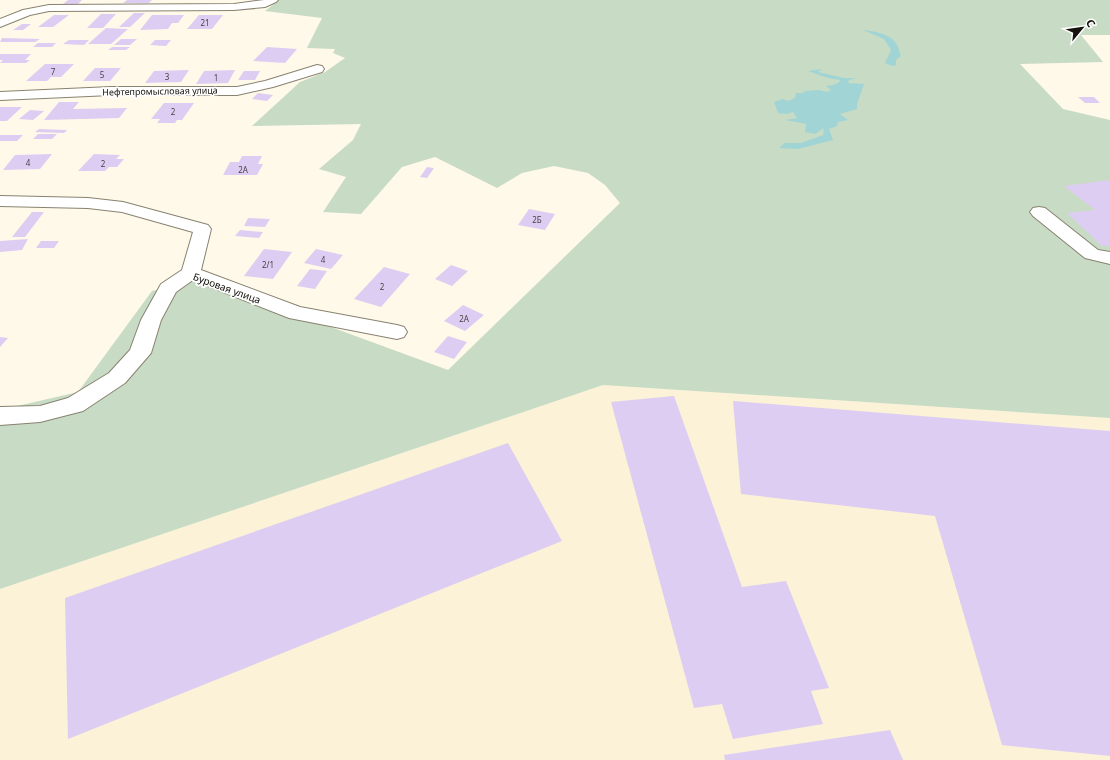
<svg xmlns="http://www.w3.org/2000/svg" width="1110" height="760" font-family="'Noto Sans',sans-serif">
  <rect width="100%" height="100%" fill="#fef9e9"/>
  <!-- built -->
  <path fill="#fbf2d7" d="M603 385 1110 418V760H0V589Z"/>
  <!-- green -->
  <path fill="#c8dbc5" d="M279 0H1110V35H1081L1103 62 1020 64 1063 109 1110 120V418L603 385 0 589V410L78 392 152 291 200 279 448 370 620 203 605 185 588 173 554 166 522 173 497 188 435 157 402 167 361 214 323 212 346 177 319 169 353 140 361 124 252 126 300 82 325 72 345 58 333 53 335 49 307 48 322 18 265 11Z"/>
  <!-- water -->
  <path fill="#a1d4d5" d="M863 30C874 31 890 34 896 43 899 47 899 52 901 56L896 60V65L892 66 885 63 891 50 884 39Z
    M822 69 818 72 844 78H857L849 80 848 83 864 84 857 104V109L840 114 848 120 838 122 837 126 829 129 833 140 798 149 779 148 785 143H801L823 135 824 128 815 134 805 132 806 124 785 120 797 118 793 112 787 114 778 113 774 102 783 99 788 101 795 98 796 93H803L805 91 819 90 827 92 831 90 826 86C832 85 838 85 840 80L828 78 808 71Z"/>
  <!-- building -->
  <path fill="#decdf2" d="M68 0H82L78 4H63Z
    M127 0H152L149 3H123Z
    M134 13H145L130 27H119Z
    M101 14H116L103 28H87Z
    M54 15H69L53 27H38Z
    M152 15H184L178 23H172L168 29 140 30Z
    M199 15H223L212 29H187Z
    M22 24H31L23 30H13Z
    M106 28 128 29 111 44H88Z
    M2 38 40 39 35 42H0Z
    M121 39H137L130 45H114Z
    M69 40H89L84 45 63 44Z
    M155 40H171L166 46 150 45Z
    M38 43H56L52 47H33Z
    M112 47H130L126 50H108Z
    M267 47 297 49 285 63 253 61Z
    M0 54H31L25 60H30L26 63H0L3 60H0Z
    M45 64H74L61 77H51L47 81H26Z
    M95 68H121L110 81H83Z
    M189 70 181 82 145 83 154 71Z
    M235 70 228 83 196 84 204 71Z
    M244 71H260L255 80H238Z
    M258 93 273 95 267 101 252 99Z
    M1078 97H1094L1100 103H1085Z
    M59 102H79L73 109 127 108 119 118 44 120Z
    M164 103H194L182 120H177L175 123H157L160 119H151Z
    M0 107H22L7 121H0Z
    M30 110 44 111 33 120 19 119Z
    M39 129 67 130 64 133 35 132Z
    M38 134H57L52 139H33Z
    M0 135H23L17 141H0Z
    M52 154 40 169 3 170 15 155Z
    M94 154 120 155 116 159H124L117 167H109L105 171H78Z
    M242 156H262L258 164H263L257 175H223L230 162H239Z
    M427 167 434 168 427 178 420 177Z
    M1110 180V246H1102L1067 213 1095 210 1064 186Z
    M529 209 555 214 545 230 518 225Z
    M32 212H44L25 237H12Z
    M248 218 270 219 265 227 244 226Z
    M240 230 263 232 259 238 235 236Z
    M28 239 22 250 0 252V241Z
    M41 241H59L54 248H36Z
    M264 249 292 252 273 279 244 276Z
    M316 249 343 255 331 269 304 263Z
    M451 265 468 271 452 286 435 279Z
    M384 267 410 274 381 307 354 299Z
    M310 269 327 271 315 289 297 286Z
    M463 305 484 315 465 331 444 321Z
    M448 336 467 342 454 359 434 352Z
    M0 337 8 338 0 347Z
    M674 396 742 587 786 581 829 688 811 691 823 724 733 739 722 704 694 708 611 402Z
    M733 401 1110 431V756L1002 745 935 516 741 494Z
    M508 443 562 541 68 739 65 598Z
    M890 730 903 760H725L724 755Z"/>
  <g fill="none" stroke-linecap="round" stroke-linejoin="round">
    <defs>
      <path id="minor" d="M264 0H278L276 2 265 7 234 10 49 11 30 15 0 27V19L23 10 49 5 234 4Z
        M317 65 322 66 324 69 322 72 273 87 237 95H111L0 100V92L111 87H237L265 81Z
        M0 196 88 198 123 202 208 225 211 229 201 270 300 307 397 325 404 327 407 332 404 337 397 339 289 318 193 280 176 292 161 320 151 353 125 383 83 411 40 422 0 425V407L40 406 68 398 109 373 130 350 141 320 161 284 182 270 193 232 122 212 88 208 0 206Z
        M1039 207 1045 208 1098 250 1110 252V264L1085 258 1033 216 1030 212 1033 208Z"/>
    </defs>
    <!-- minor casing -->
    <use href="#minor" stroke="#888270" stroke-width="2"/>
    <!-- minor -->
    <use href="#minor" fill="#fff" fill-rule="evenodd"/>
  </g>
  <g text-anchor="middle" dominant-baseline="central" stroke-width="3.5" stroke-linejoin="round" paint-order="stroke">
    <!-- number labels -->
    <g font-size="8" fill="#474246">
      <text x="205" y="22">21</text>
      <text x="53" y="71">7</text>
      <text x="102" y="74">5</text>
      <text x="167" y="76">3</text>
      <text x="216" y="77">1</text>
      <text x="173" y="111">2</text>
      <text x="28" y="162">4</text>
      <text x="103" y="163">2</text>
      <text x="243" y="169">2А</text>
      <text x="537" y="219">2Б</text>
      <text x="323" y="259">4</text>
      <text x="268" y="264">2/1</text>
      <text x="382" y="286">2</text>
      <text x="464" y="318">2А</text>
    </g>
    <!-- far-street labels -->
    <g font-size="9" fill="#15130c" stroke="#fff">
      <text transform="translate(160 91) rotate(-1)">Нефтепромысловая улица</text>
    </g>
    <!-- street labels -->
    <g font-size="10" fill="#15130c" stroke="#fff">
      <text transform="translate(227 288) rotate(20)">Буровая улица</text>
    </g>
  </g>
  <!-- north arrow -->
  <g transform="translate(1082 28) rotate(61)" stroke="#ffffff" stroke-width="3" paint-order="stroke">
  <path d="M0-3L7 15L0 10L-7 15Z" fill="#15130c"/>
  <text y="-6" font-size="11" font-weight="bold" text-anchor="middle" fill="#15130c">С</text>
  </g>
</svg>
